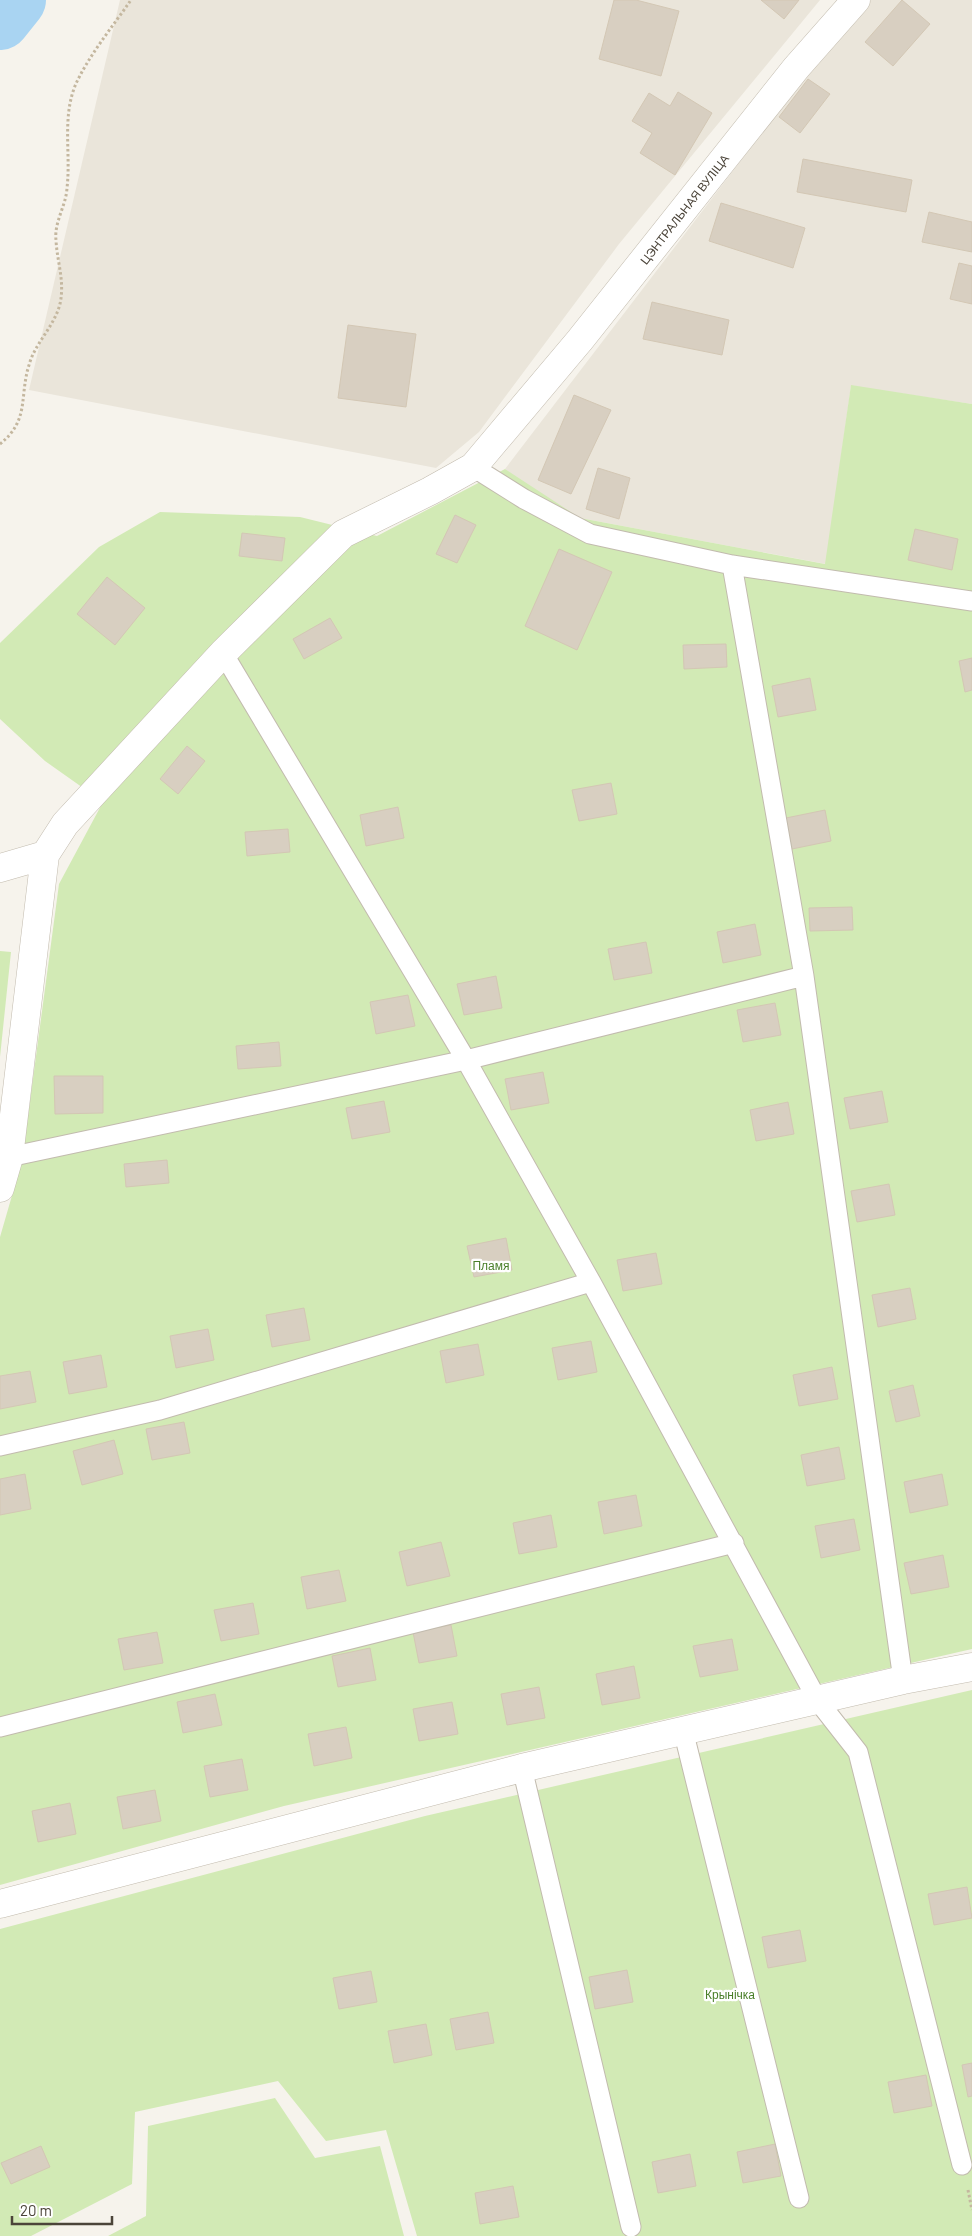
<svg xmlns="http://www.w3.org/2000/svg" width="972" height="2236" font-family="Barlow,sans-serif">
  <rect width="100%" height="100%" fill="#f6f3ec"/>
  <!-- residential -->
  <path fill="#eae5da" d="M120 0H820L619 244 479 432 436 468 29 390Z
    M871 0H972V404L851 386 826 564 580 518 531 489 505 469 830 44Z"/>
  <!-- green -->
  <path fill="#d2eab5" d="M851 385 972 404V1649L284 1806 0 1885V1237L22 1161 59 884 103 802 45 761 0 719V643L99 547 160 512 300 517 377 536 505 469 580 518 825 564Z
    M0 951 11 952 0 1057Z
    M972 1690V2236H417L386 2130 326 2141 278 2081 135 2112 132 2184 31 2236H0V1929L425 1816Z
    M275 2098 315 2158 380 2146 404 2236H108L146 2216 148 2126Z"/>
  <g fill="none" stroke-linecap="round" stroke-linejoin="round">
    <!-- river -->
    <path stroke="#a9d4f2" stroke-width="60" d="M0 20 16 0"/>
  </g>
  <!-- building -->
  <path fill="#d8cfc1" stroke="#d3c7b4" d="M614 0H636L679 11 661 76 599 59Z
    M761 0H799L784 19Z
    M902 0 930 24 893 66 865 42Z
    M808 79 830 94 800 133 779 117Z
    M678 92 712 113 675 175 640 153 652 133 632 121 649 93 670 106Z
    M803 159 912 180 906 212 797 192Z
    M721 203 805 228 793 268 709 241Z
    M929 212 972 222V252L922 242Z
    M959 263 972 266V304L950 299Z
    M652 302 729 320 722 355 643 339Z
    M348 325 416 334 406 407 338 398Z
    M574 395 611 410 571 494 538 480Z
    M598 468 630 478 619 519 586 509Z
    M455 515 476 525 457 563 436 554Z
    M915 529 958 539 952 570 908 560Z
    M242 533 285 538 282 561 239 556Z
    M559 549 612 572 577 650 525 626Z
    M107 577 145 608 115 645 77 614Z
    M330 618 342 638 304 659 293 639Z
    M726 644 727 667 684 669 683 645Z
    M972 658V690L965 692 959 661Z
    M810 678 816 710 778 717 772 686Z
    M187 746 205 761 178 794 160 779Z
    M611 783 617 814 579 821 572 790Z
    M398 807 404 838 366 846 360 815Z
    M825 810 831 841 792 849 786 818Z
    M288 829 290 852 247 856 245 832Z
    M852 907 853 930 810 931 809 908Z
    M755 924 761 955 723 963 717 932Z
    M646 942 652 973 614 980 608 949Z
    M496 976 502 1008 464 1015 457 984Z
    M408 995 415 1026 376 1034 370 1002Z
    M775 1003 781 1035 743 1042 737 1010Z
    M279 1042 281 1066 238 1069 236 1046Z
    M543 1072 549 1103 511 1110 505 1079Z
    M54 1076H103V1113L55 1114Z
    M882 1091 888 1122 850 1129 844 1098Z
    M384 1101 390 1132 352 1139 346 1108Z
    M788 1102 794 1134 756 1141 750 1110Z
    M167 1160 169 1183 126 1187 124 1164Z
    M889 1184 895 1215 857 1222 851 1191Z
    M506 1238 512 1270 474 1277 467 1246Z
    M656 1253 662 1284 623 1291 617 1260Z
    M910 1288 916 1319 878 1327 872 1295Z
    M304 1308 310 1340 272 1347 266 1315Z
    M208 1329 214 1360 176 1368 170 1336Z
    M591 1341 597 1372 558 1380 552 1348Z
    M478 1344 484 1375 446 1383 440 1351Z
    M101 1355 107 1387 69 1394 63 1362Z
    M832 1367 838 1399 799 1406 793 1375Z
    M30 1371 36 1402 0 1409V1376Z
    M913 1385 920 1416 896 1422 889 1391Z
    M184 1422 190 1453 152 1460 146 1429Z
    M114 1440 123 1474 82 1485 73 1451Z
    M839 1447 845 1479 807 1486 801 1455Z
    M25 1474 31 1509 0 1515V1479Z
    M942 1474 948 1505 910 1513 904 1482Z
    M636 1495 642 1526 604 1534 598 1502Z
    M551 1515 557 1547 519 1554 513 1523Z
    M854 1519 860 1550 821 1558 815 1526Z
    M441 1542 450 1576 407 1586 399 1552Z
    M943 1555 949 1587 911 1594 904 1563Z
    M339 1570 346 1601 307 1609 301 1577Z
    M253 1603 259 1634 221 1641 214 1610Z
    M451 1625 457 1656 419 1663 413 1632Z
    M157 1632 163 1663 124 1670 118 1639Z
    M732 1639 738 1670 700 1677 693 1646Z
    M370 1648 376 1680 338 1687 332 1656Z
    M634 1666 640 1698 602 1705 596 1674Z
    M539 1687 545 1718 507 1725 501 1694Z
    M215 1694 222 1725 183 1733 177 1702Z
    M452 1702 458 1734 419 1741 413 1709Z
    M346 1727 352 1758 314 1766 308 1734Z
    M242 1759 248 1790 210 1797 204 1766Z
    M155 1790 161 1821 123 1829 117 1797Z
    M70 1803 76 1834 38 1842 32 1811Z
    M967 1887 972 1918 934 1925 928 1894Z
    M800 1930 806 1961 768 1968 762 1937Z
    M627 1970 633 2002 595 2009 589 1977Z
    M371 1971 377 2002 339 2009 333 1978Z
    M488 2012 494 2043 456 2050 450 2019Z
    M426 2024 432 2055 394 2063 388 2031Z
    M972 2063V2096L968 2097 962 2065Z
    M926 2075 932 2106 894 2113 888 2082Z
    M775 2144 781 2176 743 2183 737 2152Z
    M41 2146 50 2167 11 2184 1 2163Z
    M690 2154 696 2186 658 2193 652 2162Z
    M513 2186 519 2217 480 2224 475 2193Z"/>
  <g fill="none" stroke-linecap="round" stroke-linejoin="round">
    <defs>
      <path id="service" d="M473 467 524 499 590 534 732 565 972 601
        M732 565 804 976 903 1680
        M223 653 466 1060 591 1282 818 1701 858 1752 962 2165
        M9 1157 466 1060 804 976
        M0 1446 160 1410 591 1282
        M0 1727 734 1543
        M683 1730 799 2198
        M522 1768 631 2227"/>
      <path id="minor" d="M0 868 45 855
        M0 1188 9 1157 45 855 65 824 223 653 343 534 430 491 473 467 580 340 796 68 856 0
        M0 1904 522 1768 903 1680 972 1667"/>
    </defs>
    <!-- service casing -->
    <use href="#service" stroke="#c2bbae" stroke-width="21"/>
    <!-- minor casing -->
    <use href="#minor" stroke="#c2bbae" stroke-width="29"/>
    <!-- path -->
    <path stroke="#c4b79f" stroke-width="3" stroke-dasharray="2.5 2.5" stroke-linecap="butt" d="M0 444C30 420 19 397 29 365 35 343 54 327 60 304 65 281 57 262 56 240 54 222 66 206 67 188 71 154 62 119 75 86 87 58 113 26 131 0
      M968 2190 972 2210"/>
    <!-- service -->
    <use href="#service" stroke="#fff" stroke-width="19"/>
    <!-- minor -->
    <use href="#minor" stroke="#fff" stroke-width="28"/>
  </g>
  <g text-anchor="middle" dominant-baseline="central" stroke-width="4.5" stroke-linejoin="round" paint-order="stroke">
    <!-- street labels -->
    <g font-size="12" fill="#4b4439" stroke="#fff">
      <text transform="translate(684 209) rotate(-52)">ЦЭНТРАЛЬНАЯ ВУЛІЦА</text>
    </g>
    <!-- park labels -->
    <g font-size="12" fill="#4a7f2a" stroke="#fff">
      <text x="491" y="1265">Пламя</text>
      <text x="730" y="1994">Крынічка</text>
    </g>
  </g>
  <!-- scale -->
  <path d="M12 2216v8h100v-8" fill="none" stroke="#4b4439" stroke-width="2.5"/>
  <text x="20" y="2216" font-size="15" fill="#4b4439" stroke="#ffffff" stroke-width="4" paint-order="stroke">20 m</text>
</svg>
